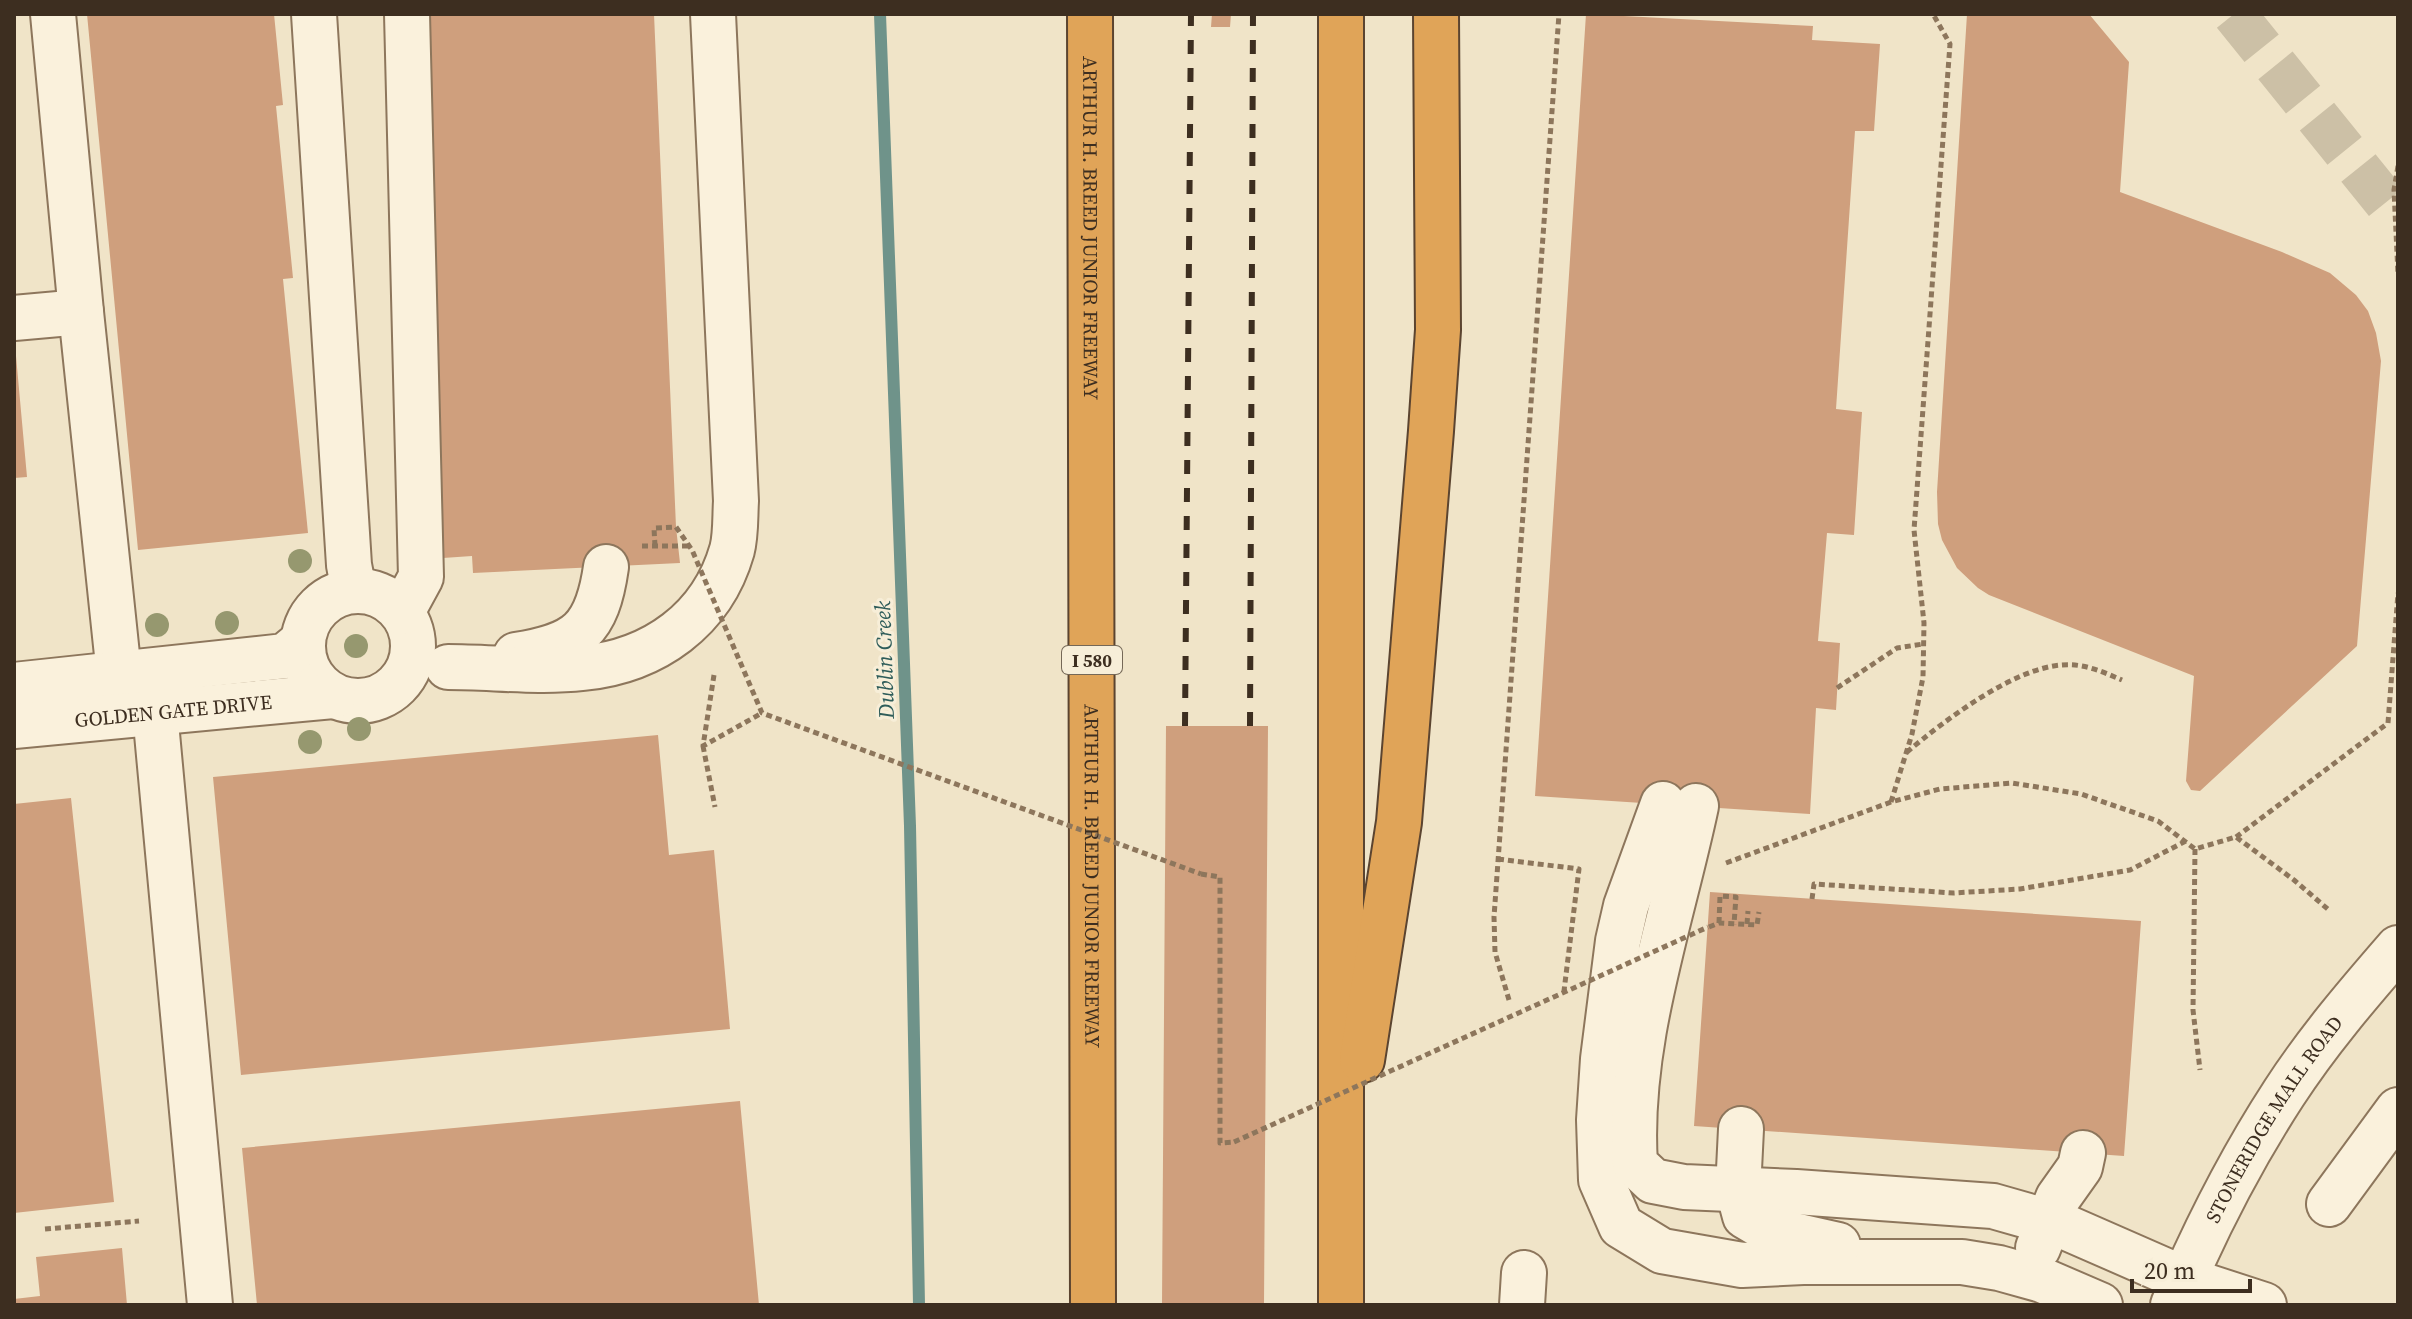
<svg xmlns="http://www.w3.org/2000/svg" width="2412" height="1319" font-family="'Source Serif 4',serif">
  <rect width="100%" height="100%" fill="#f0e4c8"/>
  <g fill="none" stroke-linecap="round" stroke-linejoin="round">
    <!-- stream -->
    <path stroke="#6f938a" stroke-width="12" d="M880 14 910 826 919 1305"/>
  </g>
  <!-- building -->
  <path fill="#cf9f7d" d="M87 14H274L283 105 276 106 293 278 283 279 308 533 138 550Z
    M417 14H654L676 527 680 563 473 573 472 556 443 558Z
    M1212 14H1231L1230 27H1211Z
    M1586 14 1813 26 1812 40 1880 44 1874 131H1855L1836 409 1862 412 1854 535 1827 533 1818 641 1840 643 1836 710 1816 708 1810 814 1535 796Z
    M1967 14H2089L2129 62 2120 192 2282 252 2330 273 2356 295 2368 311 2376 333 2381 361 2357 646 2200 791 2191 790 2186 781 2194 676 1989 595 1978 588 1957 568 1942 540 1938 524 1937 492Z
    M14 356H16L27 477 14 478Z
    M1166 726H1268L1264 1305H1162Z
    M658 735 669 855 714 850 730 1029 241 1075 213 777Z
    M71 798 114 1202 14 1213V804Z
    M1710 892 2141 921 2124 1156 1694 1126Z
    M740 1101 759 1305H257L242 1148Z
    M122 1248 127 1305H14V1299L40 1296 36 1257Z"/>
  <g fill="none" stroke-linecap="round" stroke-linejoin="round">
    <!-- minor-tunnel -->
    <path stroke="#ccc0a6" stroke-width="44" stroke-dasharray="44 22" stroke-linecap="butt" d="M2234 14 2398 217"/>
    <defs>
      <g id="minor">
        <path d="M53 14 81 312 119 674"/>
        <path d="M314 14 349 565 354 591"/>
        <path d="M14 318 81 312"/>
        <circle cx="358" cy="646" r="55"/>
        <path d="M402 612 421 577 407 14"/>
        <path d="M516 655C578 645 597 630 606 567"/>
        <path d="M448 667C492 667 539 673 583 668 654 661 712 620 732 550 736 535 735 516 736 501L713 14"/>
        <path d="M14 685 285 656 302 642"/>
        <path d="M155 712 210 1305"/>
        <path id="s1" d="M14 726 333 696"/>
        <path d="M1663 804 1626 906 1618 941 1603 1059 1599 1120 1601 1180 1621 1226 1662 1251 1742 1265 1803 1262H1962L1999 1268 2042 1280 2100 1305"/>
        <path d="M1696 806C1671 924 1627 1043 1635 1164L1653 1181 1684 1187 1796 1192 1993 1206 2063 1226 2184 1279 2264 1305"/>
        <path d="M1741 1129 1738 1190 1745 1216 1767 1229 1838 1245"/>
        <path d="M2329 1204 2398 1110"/>
        <path d="M2038 1248 2058 1198 2080 1167 2083 1153"/>
        <path d="M1522 1305 1524 1273"/>
        <path id="s2" d="M2173 1305C2204 1232 2241 1159 2284 1093 2317 1042 2358 994 2398 948"/>
      </g>
      <g id="highway">
        <path id="s3" d="M1090 14 1093 1305"/>
        <path d="M1341 14V1305"/>
        <path d="M1362 1060 1399 822 1431 431 1438 330 1436 14"/>
      </g>
    </defs>
    <!-- minor casing -->
    <use href="#minor" stroke="#8d765c" stroke-width="48"/>
    <!-- highway casing -->
    <use href="#highway" stroke="#5b4430" stroke-width="48"/>
    <!-- path -->
    <path stroke="#8d765c" stroke-width="5" stroke-dasharray="6 4" stroke-linecap="butt" d="M2398 166 2394 190 2398 274
      M14 485H16
      M642 546H692
      M655 546 654 528 676 527
      M714 675 703 746 762 713
      M1837 688 1897 648 1923 644
      M703 746 715 807
      M1907 752C1944 721 2013 668 2062 665 2084 663 2103 672 2122 680
      M1891 802 1912 734 1923 677 1924 623 1914 530 1950 44 1933 14
      M2236 837 2388 723 2398 593
      M2195 849 2193 1010 2200 1070
      M1498 859 1579 869 1564 991
      M1726 863 1891 802 1940 789 2012 783 2081 794 2158 821 2195 849 2236 837 2294 880 2330 911
      M1201 874 1220 877V1143L1234 1142
      M1812 899 1814 884 1954 893 2020 889 2130 870 2186 841
      M1719 923 1720 896 1736 897 1734 924
      M1747 924 1748 911
      M1709 927 1719 923 1757 925 1759 912
      M1509 1000 1495 952 1494 917 1559 14
      M45 1229 139 1221"/>
    <!-- minor -->
    <use href="#minor" stroke="#faf1dc" stroke-width="44"/>
    <!-- highway -->
    <use href="#highway" stroke="#e0a458" stroke-width="44"/>
    <!-- rail -->
    <path stroke="#3d2e20" stroke-width="6" stroke-dasharray="14 14" stroke-linecap="butt" d="M1185 726 1191 14
      M1250 726 1253 14"/>
    <!-- path-bridge -->
    <path stroke="#8d765c" stroke-width="5" stroke-dasharray="6 4" stroke-linecap="butt" d="M676 527 692 550 762 713 1201 874
      M1234 1142 1708 927"/>
  </g>
  <!-- trees -->
  <g fill="#96986f">
    <circle cx="300" cy="561" r="12"/>
    <circle cx="227" cy="623" r="12"/>
    <circle cx="157" cy="625" r="12"/>
    <circle cx="356" cy="646" r="12"/>
    <circle cx="359" cy="729" r="12"/>
    <circle cx="310" cy="742" r="12"/>
  </g>
  <g text-anchor="middle" dominant-baseline="central" stroke-width="6" stroke-linejoin="round" paint-order="stroke">
    <!-- shield labels -->
    <rect fill="#f7eed8" stroke="#756857" stroke-width="2" x="1062" y="646" width="60" height="28" rx="6"/>
    <g font-size="18" font-weight="bold" fill="#3d2e20">
      <text x="1092" y="660">I 580</text>
    </g>
    <!-- street labels -->
    <g font-size="20" fill="#3d2e20" stroke="#f7eed8">
      <text stroke="none"><textPath href="#s3" startOffset="214">ARTHUR H. BREED JUNIOR FREEWAY</textPath></text>
      <text stroke="none"><textPath href="#s1" startOffset="160">GOLDEN GATE DRIVE</textPath></text>
      <text stroke="none"><textPath href="#s3" startOffset="862">ARTHUR H. BREED JUNIOR FREEWAY</textPath></text>
      <text stroke="none"><textPath href="#s2" startOffset="212">STONERIDGE MALL ROAD</textPath></text>
    </g>
    <!-- water labels -->
    <g font-size="22" font-style="italic" fill="#2f5d5a" stroke="#f7eed8">
      <text transform="translate(884 660) rotate(-92)">Dublin Creek</text>
    </g>
  </g>
  <!-- border -->
  <rect width="2412" height="1319" fill="none" stroke="#3d2e20" stroke-width="32"/>
  <!-- scale -->
  <path d="M2132 1279v12h118v-12" fill="none" stroke="#3d2e20" stroke-width="4"/>
  <text x="2144" y="1279" font-size="24" fill="#3d2e20" stroke="#f7eed8" stroke-width="6" paint-order="stroke">20 m</text>
</svg>
